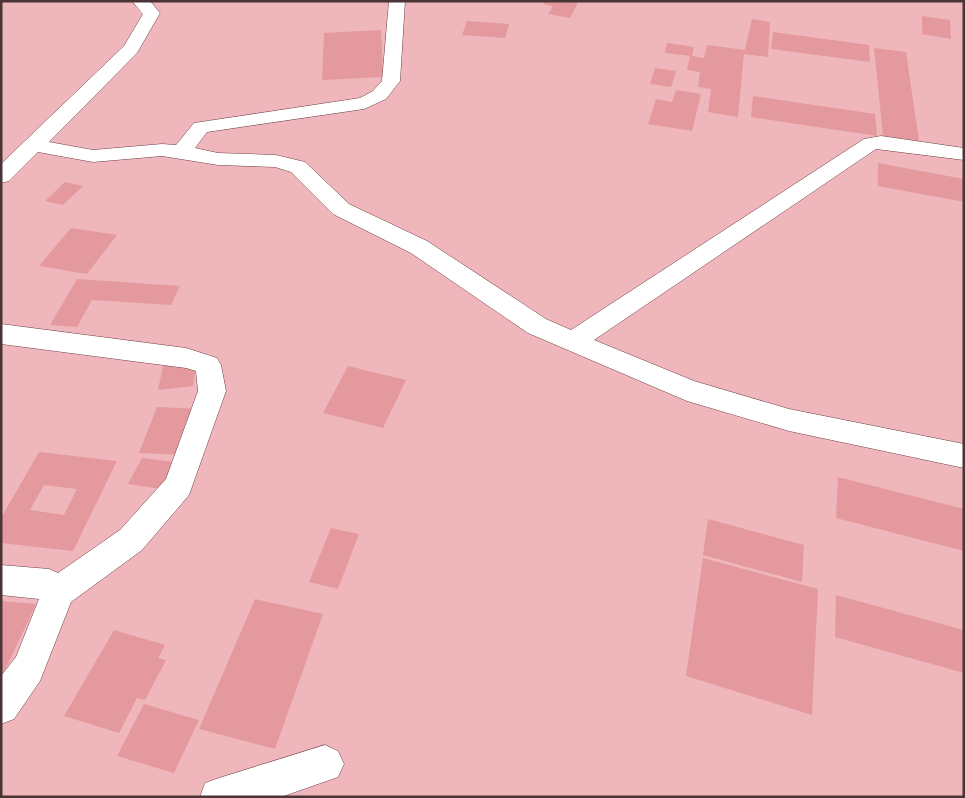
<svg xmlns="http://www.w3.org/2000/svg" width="965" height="798" font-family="'DejaVu Sans',sans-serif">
  <rect width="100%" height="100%" fill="#efb7bb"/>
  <!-- building -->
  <path fill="#e4999f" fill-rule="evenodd" d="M545 1H573L578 2 570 18 548 14 553 6 543 4Z
    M922 16 950 20 951 39 922 34Z
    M752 19 770 22 768 57 744 54 738 117 708 112 711 89 698 87 700 72 687 70 690 56 665 53 667 43 694 47 692 56 704 58 707 45 745 50Z
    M467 21 509 24 505 38 462 35Z
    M381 30 383 77 322 80 324 33Z
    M773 32 869 45 870 62 771 49Z
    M874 48 906 52 919 141 883 136Z
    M655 68 676 71 671 87 650 84Z
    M676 90 701 94 692 131 648 124 656 99 672 102Z
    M753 96 875 114 877 136 751 117Z
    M878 163 964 179V202L878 186Z
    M65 182 83 186 63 205 45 201Z
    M71 228 117 235 87 274 39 266Z
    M77 279 180 286 171 305 92 300 77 327 50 325Z
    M196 362 193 386 158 390 163 366Z
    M348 366 406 380 383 428 323 413Z
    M157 407 201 409 185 455 139 453Z
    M39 452 117 461 73 551 1 543V518ZM44 485 77 489 64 515 30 510Z
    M142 458 174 462 161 489 128 484Z
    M838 477 964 509V551L836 518Z
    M708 519 804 545 802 582 703 555Z
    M331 528 359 534 338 589 309 582Z
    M703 558 818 589 812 715 686 676Z
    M836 595 964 630V673L835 637Z
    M255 599 323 614 275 749 199 729Z
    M1 601 36 604 1 679Z
    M114 630 165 645 158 658 166 660 145 700 137 698 119 733 64 716Z
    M144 704 199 720 174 773 117 756Z"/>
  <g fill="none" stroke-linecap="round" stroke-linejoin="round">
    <defs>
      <path id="street" d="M132 1H150L160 13 137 53 49 142 93 150 162 144 176 145 194 123 360 98 373 91 382 81 389 1H405L400 81 386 99 364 109 207 132 195 148 218 153 276 155 305 162 349 204 427 241 546 319 571 330 864 139 881 136 964 148V160L876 149 594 340 694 381 789 409 964 444V468L789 431 687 401 528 333 411 253 333 214 291 172 275 167 218 165 162 156 93 162 38 152 9 181 1 183V164L124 46 143 14Z
        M1 324 186 348 217 358 221 365 226 391 189 495 142 550 71 602 40 681 14 719 1 724V676L16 657 39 599 1 595V565L49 569 58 573 120 530 166 479 198 391 196 371 186 368 1 344Z
        M325 745 338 751 344 764 338 777 281 797H200L205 783 219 778Z"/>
    </defs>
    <!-- street casing -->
    <use href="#street" stroke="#6e3f44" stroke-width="1"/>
    <!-- street -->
    <use href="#street" fill="#fff" fill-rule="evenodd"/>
  </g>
  <!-- border -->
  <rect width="965" height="798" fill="none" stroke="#4a3435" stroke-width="5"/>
</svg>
